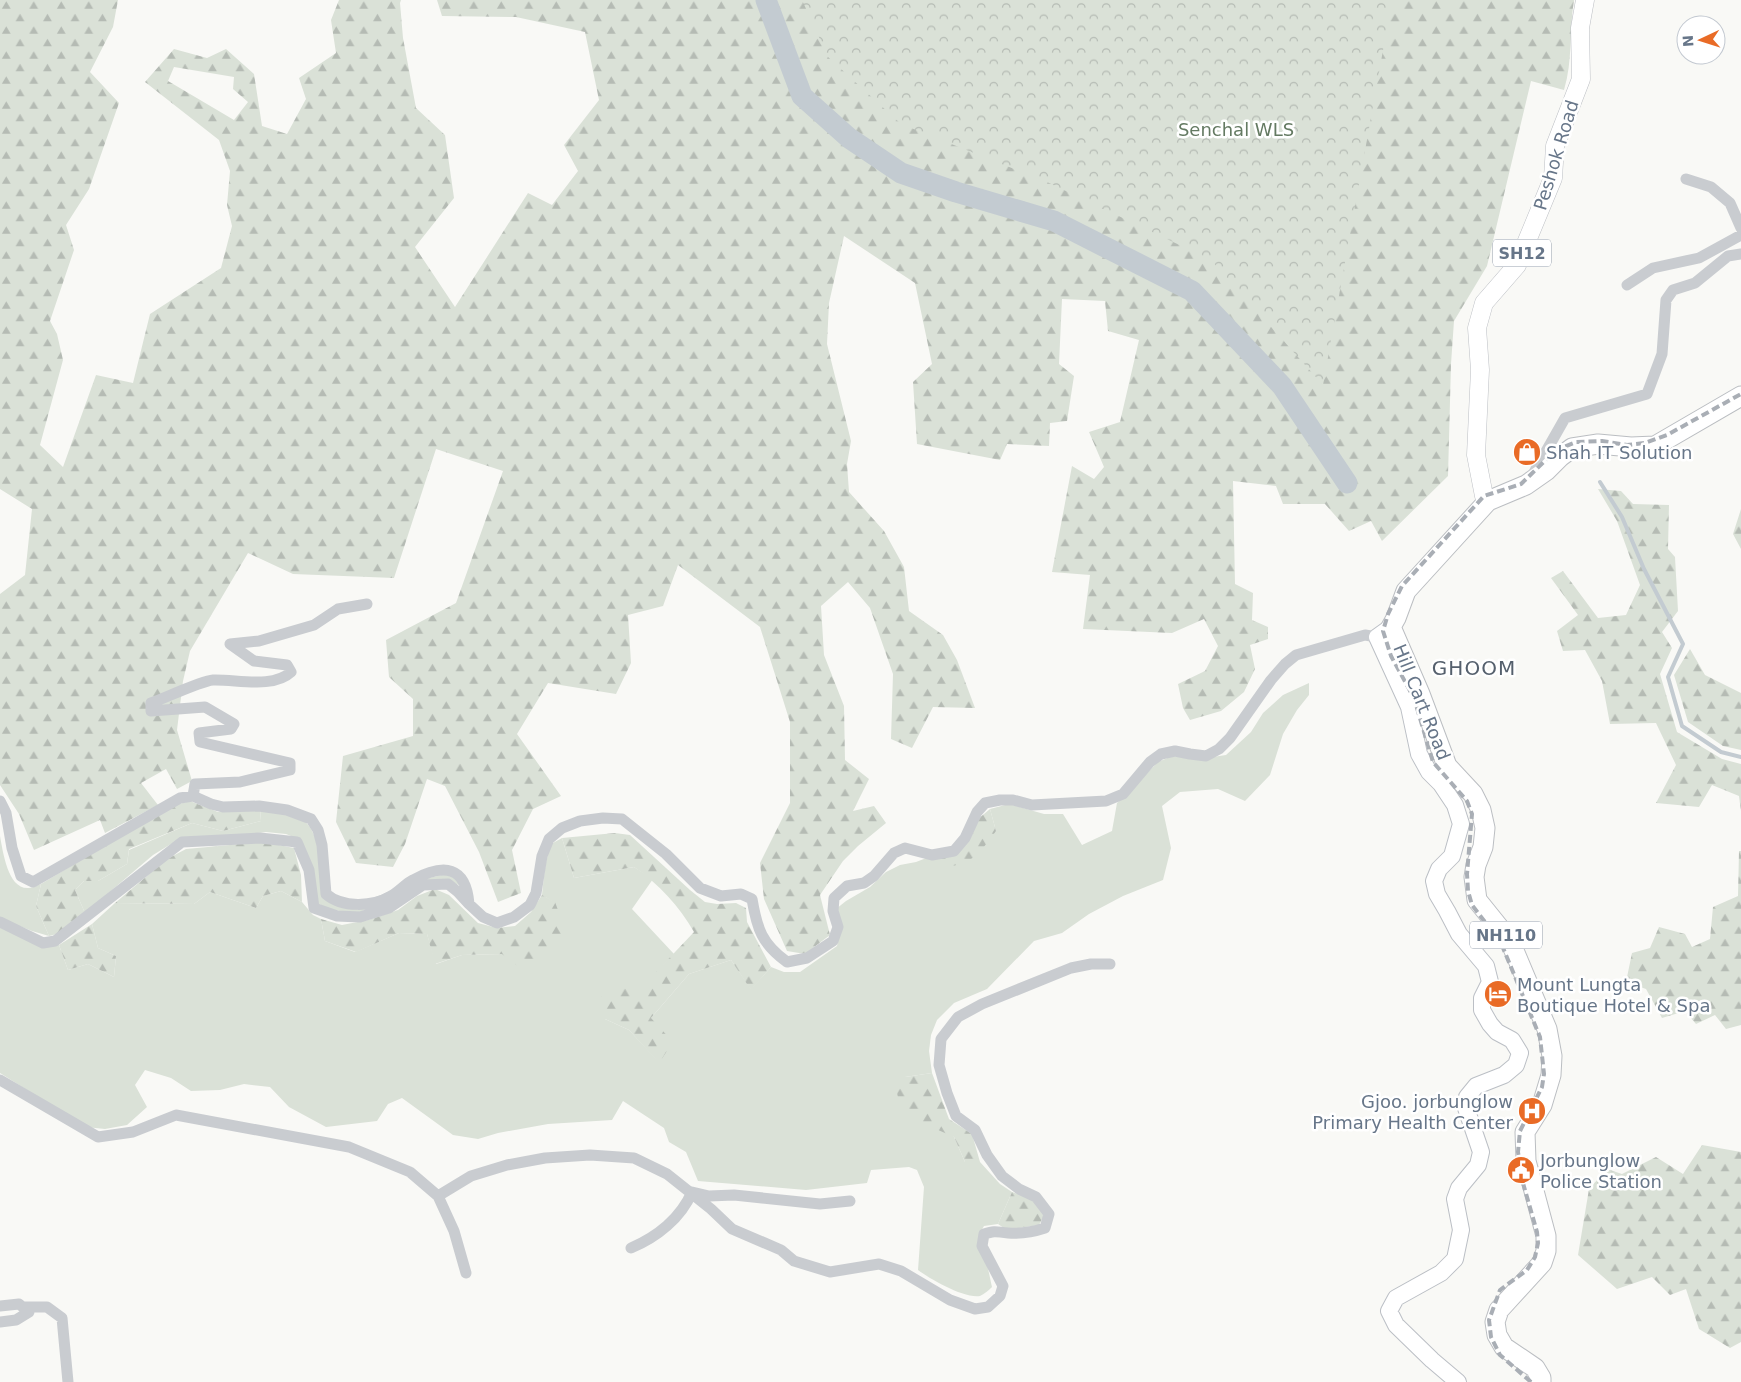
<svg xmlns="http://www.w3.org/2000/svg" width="1741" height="1382" font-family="'DejaVu Sans',sans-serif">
  <defs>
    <pattern id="forest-firs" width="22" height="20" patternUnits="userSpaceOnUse" patternTransform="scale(1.25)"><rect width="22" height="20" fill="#dae1d7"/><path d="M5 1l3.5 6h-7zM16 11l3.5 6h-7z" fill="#b5bbb4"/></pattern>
    <pattern id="park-crowns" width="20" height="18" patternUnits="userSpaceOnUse" patternTransform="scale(1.25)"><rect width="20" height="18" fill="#dae1d7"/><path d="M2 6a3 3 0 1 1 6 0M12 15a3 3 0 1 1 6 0" fill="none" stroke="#b5bbb4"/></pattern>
  </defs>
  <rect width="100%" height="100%" fill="#f9f9f6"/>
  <!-- grass -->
  <path fill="#dae1d7" d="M1309 683V695L1297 710 1283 734 1270 775 1245 801 1218 789 1180 792 1162 806 1171 848 1163 880 1123 896 1089 914 1062 933 1034 941 987 989 954 1003 937 1020 931 1035 929 1051 932 1073 905 1077 954 1137 965 1162H980L1000 1184 1012 1192 998 1224 984 1226C973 1243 979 1246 986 1263 989 1270 990 1279 992 1287 989 1290 984 1294 980 1296 965 1299 930 1279 918 1270L924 1187 917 1170 909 1167 871 1170 867 1183 806 1190 698 1181 686 1152 669 1142 664 1128 623 1101 612 1120 548 1124 498 1133 478 1139 453 1135 402 1098 388 1104 377 1121 326 1127 289 1107 270 1087 244 1084 220 1090 191 1091 171 1078 145 1070 135 1085 147 1107 127 1125 105 1129 86 1127 0 1073V927L59 945 68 970 88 964 114 977 116 956 98 948 92 924 115 903 194 904 210 892 256 908 263 896 281 891 302 902 313 915 321 919 325 941 355 952 399 933 427 934 436 964 462 955 502 954 555 903 542 895C544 877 545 860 551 844L562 838 574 878 634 867 653 879 632 909 674 954 638 992 605 1019 629 1030 659 1062 651 1018 689 974 731 960 751 989 771 967 784 972H800L837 946 841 928 836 909 846 901 870 887 886 872 900 865 916 862 996 831 990 809 1009 804 1044 814H1063L1082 845 1112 831 1117 803 1158 762 1172 756 1206 758 1226 755 1251 732 1263 713 1283 695Z
    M260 808C273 811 289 813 301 819 322 830 320 873 323 894L353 906 416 881 446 874 457 878 461 886 450 881 403 895 357 913 331 910 317 903 301 840 286 834 266 832 171 844 153 855 85 913 75 890 84 881H98L127 864 129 850 192 823 223 831 261 821Z
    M0 836C3 852 8 890 29 888 33 888 37 885 41 884L36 906 49 936 32 931 0 918Z"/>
  <!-- forest -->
  <path fill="url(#forest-firs)" fill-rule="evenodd" d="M0 0H118L113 27 90 72 119 103 89 189 66 225 74 250 50 321 57 334 63 360 40 445 63 467 96 375 133 383 150 314 221 268 232 226 227 205 230 171 219 140 145 82 174 49 207 58 226 49 254 74 262 126 287 134 306 99 299 78 336 53 331 20 339 0H401L400 3 403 38 416 108 445 135 454 198 415 247 455 307 528 193 552 205 578 171 564 145 599 100 585 32 516 17 442 16 437 0H760L798 98 847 142 900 179 1053 227 1187 297 1277 392 1344 484 1352 489V480L1285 383 1193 287 1055 217 902 170 846 129 805 93 770 0H1574C1569 30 1573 61 1564 90L1531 81 1487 266 1454 321 1451 364 1448 476 1382 541 1371 521 1349 531 1325 504H1283L1276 486 1233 481 1235 584 1253 593 1252 620 1268 627V639L1250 645 1255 669 1244 692 1221 711 1190 720 1183 708 1178 684 1205 671 1218 646 1204 619 1172 633 1083 629 1090 575 1052 572 1072 466 1094 479 1104 467 1089 432 1120 422 1139 340 1108 331 1105 301 1062 299 1059 364 1074 376 1067 421 1050 423 1049 446 1007 444 1000 460 917 444 913 382 932 364 915 283 844 236 829 303 827 344 851 441 847 464 849 492 884 531 904 567 909 611 943 635 957 660 975 708 933 707 912 748 891 739 893 674 870 608 848 582 821 606 824 655 844 706 845 760 869 779 853 811 874 806 886 823 858 846 843 861 820 895 830 935 805 954 787 951 764 899 760 863 790 803V722L760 627 678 565 663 606 628 615 631 663 616 694 548 683 517 734 561 796 533 809 512 850 521 893 498 902 479 852 445 786 427 779 405 844 393 867 356 863 336 822 343 756 413 736V699L389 677 386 640 456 603 503 471 436 449 394 578 293 574 248 553 190 651 183 681 177 730 192 781 177 789 166 769 141 783 158 805 105 833 100 820 34 850 19 814 0 785V594L25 575 32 509 0 489ZM174 67 234 77 233 89 248 102 234 120 168 81Z
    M1598 489 1621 491 1633 504 1669 505 1668 549 1675 557 1678 611 1662 632 1672 648 1660 674 1677 732 1722 759 1741 764V811L1739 796 1712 785 1699 807 1656 803 1676 765 1656 723 1610 724 1602 681 1585 650 1563 651 1557 631 1578 615 1551 578 1563 571 1598 618 1626 615 1640 585 1617 521Z
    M1741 509V549L1733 534Z
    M1690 649 1705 675 1741 693V750L1723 746 1688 722 1674 675Z
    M190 801 218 812 260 808 261 821 223 831 192 823 129 849 127 864 98 881H84L75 890 85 913 57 934 49 936 36 906 41 884 171 806Z
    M990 809 996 831C977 857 971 865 938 868L927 858 955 855 978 819Z
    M615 833 630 835 690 890 705 902 717 904 736 903 746 908 747 922 771 967 751 990 731 960 689 974 651 1018 673 1042 659 1063 629 1030 605 1019 601 997 624 982 638 991 694 932C679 906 659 884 634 867L574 878 562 838Z
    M258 841 294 848 301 875 302 902 281 891 263 896 256 908 210 892 194 904 115 903 167 859 186 849 230 845Z
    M1739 851H1741V1025L1726 1029 1715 1015 1696 1024 1685 1011 1662 1018 1646 989 1626 982 1632 953 1650 948 1659 927 1685 934 1692 947 1710 939 1713 907 1738 896Z
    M435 889 449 895 478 923 497 928 515 926 531 912 542 895 555 902 568 937 527 973 502 954 462 955 435 964 427 934 399 933 356 952 325 941 321 919 342 925 368 920 398 910 417 896Z
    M92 924 98 948 116 956 114 977 88 964 68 970 59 945Z
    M932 1073 949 1119 972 1134 980 1162H965L954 1137 902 1114 897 1093 905 1077Z
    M1702 1145 1741 1152V1342L1730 1348 1699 1329 1686 1289 1670 1295 1652 1277 1617 1289 1578 1255 1589 1189 1607 1169 1622 1174 1656 1157 1683 1174Z
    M1012 1192 1033 1199 1045 1214 1039 1225 1007 1230 998 1224Z"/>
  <!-- park -->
  <path fill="url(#park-crowns)" d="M802 0H1392L1323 385 1211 260 1047 182 901 124 828 57Z"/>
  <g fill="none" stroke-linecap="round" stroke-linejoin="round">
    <!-- stream -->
    <path stroke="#c3cbd1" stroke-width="4" d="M1600 482 1622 517 1644 569 1683 644 1668 677 1682 726 1721 752 1741 757"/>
    <!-- river -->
    <path stroke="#c3cbd1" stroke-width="21" d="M766 0 802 96 849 138 901 173 956 192 1054 221 1192 291 1282 386 1347 483"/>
    <defs>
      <path id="secondary" d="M1391 627 1377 637 1409 707 1419 754 1429 772 1441 784 1455 805 1461 824 1452 856 1439 869 1434 881 1437 894 1447 911 1459 934 1486 966 1490 982 1482 998V1010L1490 1024 1497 1032 1512 1040 1520 1053 1516 1065 1504 1075 1476 1086 1467 1097 1466 1108 1481 1152 1478 1165 1459 1188 1455 1199 1461 1230 1455 1259 1441 1273 1396 1298 1389 1311 1396 1325 1432 1360 1458 1382"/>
      <path id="primary" d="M1488 501 1484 496 1476 455 1480 370 1477 328 1484 303 1517 265 1553 178 1555 146 1581 79 1580 28 1585 0"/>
      <path id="trunk" d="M1541 1382V1378L1535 1368 1504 1347 1497 1335 1495 1322 1499 1310 1542 1263 1546 1251V1236L1526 1161 1525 1132 1542 1105 1551 1075 1552 1056 1547 1029 1510 941 1477 900 1474 877 1476 865 1483 847 1485 828 1481 810 1473 794 1447 766 1420 694 1391 627 1396 618 1406 591 1488 501 1526 485 1546 471 1560 457 1572 448 1598 444 1631 447 1655 446 1741 396"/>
    </defs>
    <!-- secondary casing -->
    <use href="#secondary" stroke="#bbbfc5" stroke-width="18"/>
    <!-- primary casing -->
    <use href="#primary" stroke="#bcbfc4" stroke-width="19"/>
    <!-- trunk casing -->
    <use href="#trunk" stroke="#bbbec2" stroke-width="21"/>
    <!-- minor -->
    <path stroke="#c9ccd0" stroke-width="11" d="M1686 179 1711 187 1730 203 1741 228
      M1627 285 1653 268 1699 258 1741 235
      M1532 476 1565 418 1647 394 1662 354 1666 300 1673 290 1695 283 1728 256 1741 254
      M193 796 195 784 240 782 290 770V763L200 742 199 733 231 729 234 724 205 707 151 711V703C165 698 201 681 213 680 236 679 273 689 291 672L287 665 254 661 230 644 259 641 314 625 338 609 367 604
      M0 801 6 813 12 848 21 876 33 882 180 798 193 796 211 804 223 807 259 806 287 810 311 819 318 830 322 845 326 894C342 908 373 907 391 896 399 892 405 884 413 880 444 863 466 866 469 904L483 917 497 923 514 917 530 905 536 893 542 856 549 839 562 828 580 821 603 818 622 819 666 854 700 888 721 896 741 894 752 899C757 929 762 944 787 962L807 958 833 941 838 927 833 911 834 898 847 886 864 883 874 876 894 853 905 848 932 855 954 851 965 838 977 812 985 803 1000 800H1013L1032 805 1106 801 1123 794 1150 762 1161 754 1175 751 1190 754 1206 756 1219 749 1230 738 1271 680 1285 664 1296 655 1365 635 1377 637
      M0 922 43 943 55 941 182 842 260 838 297 842 309 870 314 908 337 916 360 917 389 908 423 885 448 884 458 892 469 904
      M0 1080 98 1137 133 1132 176 1115 349 1147 410 1172 438 1196 454 1231 466 1273
      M438 1196 471 1176 507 1165 545 1158 590 1155 634 1158 667 1174 711 1209 732 1229 781 1250 794 1261 830 1272 879 1264 901 1271 950 1300 975 1309 988 1307 1000 1296 1003 1286 982 1246 984 1234C997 1230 996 1232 1008 1233 1021 1234 1033 1232 1045 1228L1049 1214 1036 1197 1019 1189 1002 1176 987 1155 975 1130 956 1116 947 1093 939 1065 941 1039 958 1017 982 1004 1071 968 1091 964H1110
      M631 1248C657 1237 681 1218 692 1192L709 1196 734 1195 820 1204 850 1201
      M0 1306 19 1304 29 1312 16 1320 0 1322
      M23 1307H47L62 1318 68 1382"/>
    <!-- secondary -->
    <use href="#secondary" stroke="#fff" stroke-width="16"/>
    <!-- primary -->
    <use href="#primary" stroke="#fff" stroke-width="18"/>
    <!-- trunk -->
    <use href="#trunk" stroke="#fff" stroke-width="19"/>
    <!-- rail -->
    <path stroke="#a9aeb5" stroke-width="4" stroke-dasharray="8 4" stroke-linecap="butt" d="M1531 1382 1500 1355 1491 1337 1489 1320 1500 1290 1527 1270 1535 1257 1538 1243 1537 1232 1523 1183 1518 1152 1520 1131 1542 1087 1544 1074 1540 1037 1501 943 1472 905 1468 891 1467 874 1472 814 1467 801 1433 762 1414 698 1391 656 1383 631 1388 614 1402 586 1484 496 1521 484 1556 450 1576 442 1602 441 1627 445 1645 443 1667 435 1741 394"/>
  </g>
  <!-- icons -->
  <defs>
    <symbol id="shop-disc" viewBox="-11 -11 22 22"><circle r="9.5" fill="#e96b26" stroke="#fff"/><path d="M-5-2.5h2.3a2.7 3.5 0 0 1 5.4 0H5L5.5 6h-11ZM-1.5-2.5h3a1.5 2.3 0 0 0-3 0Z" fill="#fff"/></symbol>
    <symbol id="hotel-disc" viewBox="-11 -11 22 22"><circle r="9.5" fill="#e96b26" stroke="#fff"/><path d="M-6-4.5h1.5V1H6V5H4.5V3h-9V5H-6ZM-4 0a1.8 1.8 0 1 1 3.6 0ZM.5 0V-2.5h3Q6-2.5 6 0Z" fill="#fff"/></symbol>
    <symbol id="hospital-disc" viewBox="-11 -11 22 22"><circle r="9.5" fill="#e96b26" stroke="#fff"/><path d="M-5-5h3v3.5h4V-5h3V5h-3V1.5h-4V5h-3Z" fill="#fff"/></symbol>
    <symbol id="civic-disc" viewBox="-11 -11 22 22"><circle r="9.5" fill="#e96b26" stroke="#fff"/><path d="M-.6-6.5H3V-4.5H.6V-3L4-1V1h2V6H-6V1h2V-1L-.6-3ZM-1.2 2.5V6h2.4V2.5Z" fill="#fff"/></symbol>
  </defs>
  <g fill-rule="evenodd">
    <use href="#shop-disc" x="1511" y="436" width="32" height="32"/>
    <use href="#hotel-disc" x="1482" y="978" width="32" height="32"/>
    <use href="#hospital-disc" x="1516" y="1095" width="32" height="32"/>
    <use href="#civic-disc" x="1505" y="1154" width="32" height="32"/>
  </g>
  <g text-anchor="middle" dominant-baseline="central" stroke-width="5" stroke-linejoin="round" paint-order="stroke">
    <!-- shield labels -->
    <g fill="#fff" stroke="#959fac" stroke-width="1">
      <rect x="1493" y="239.5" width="58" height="27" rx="4"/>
      <rect x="1470" y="921.5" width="72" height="27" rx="4"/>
    </g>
    <g font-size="16" font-weight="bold" fill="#677689">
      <text x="1522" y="253">SH12</text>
      <text x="1506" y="935">NH110</text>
    </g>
    <!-- park labels -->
    <g font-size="18" fill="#647a62" stroke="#fff">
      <text x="1236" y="129">Senchal WLS</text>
    </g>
    <!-- street labels -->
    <g font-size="18" fill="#677689" stroke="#fff">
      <text transform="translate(1556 155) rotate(-73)">Peshok Road</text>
      <text transform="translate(1422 702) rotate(68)">Hill Cart Road</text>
    </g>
    <!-- poi labels -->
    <g font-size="18" fill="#677689" stroke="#fff" text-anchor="start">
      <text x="1546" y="452">Shah IT Solution</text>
      <text x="1517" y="984">Mount Lungta<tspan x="1517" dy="21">Boutique Hotel &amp; Spa</tspan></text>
      <text x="1513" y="1101" text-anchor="end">Gjoo. jorbunglow<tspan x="1513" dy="21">Primary Health Center</tspan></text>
      <text x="1540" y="1160">Jorbunglow<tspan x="1540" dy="21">Police Station</tspan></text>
    </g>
    <!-- quarter labels -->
    <g font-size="20" letter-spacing="1" fill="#55606d" stroke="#fff">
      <text x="1474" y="668">GHOOM</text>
    </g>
  </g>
  <!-- north arrow -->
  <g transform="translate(1701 40) rotate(266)"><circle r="24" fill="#ffffff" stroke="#c2c8d0"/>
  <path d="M0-4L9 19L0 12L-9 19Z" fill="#e96b26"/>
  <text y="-8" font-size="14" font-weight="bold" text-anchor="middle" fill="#677689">N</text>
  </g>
</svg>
